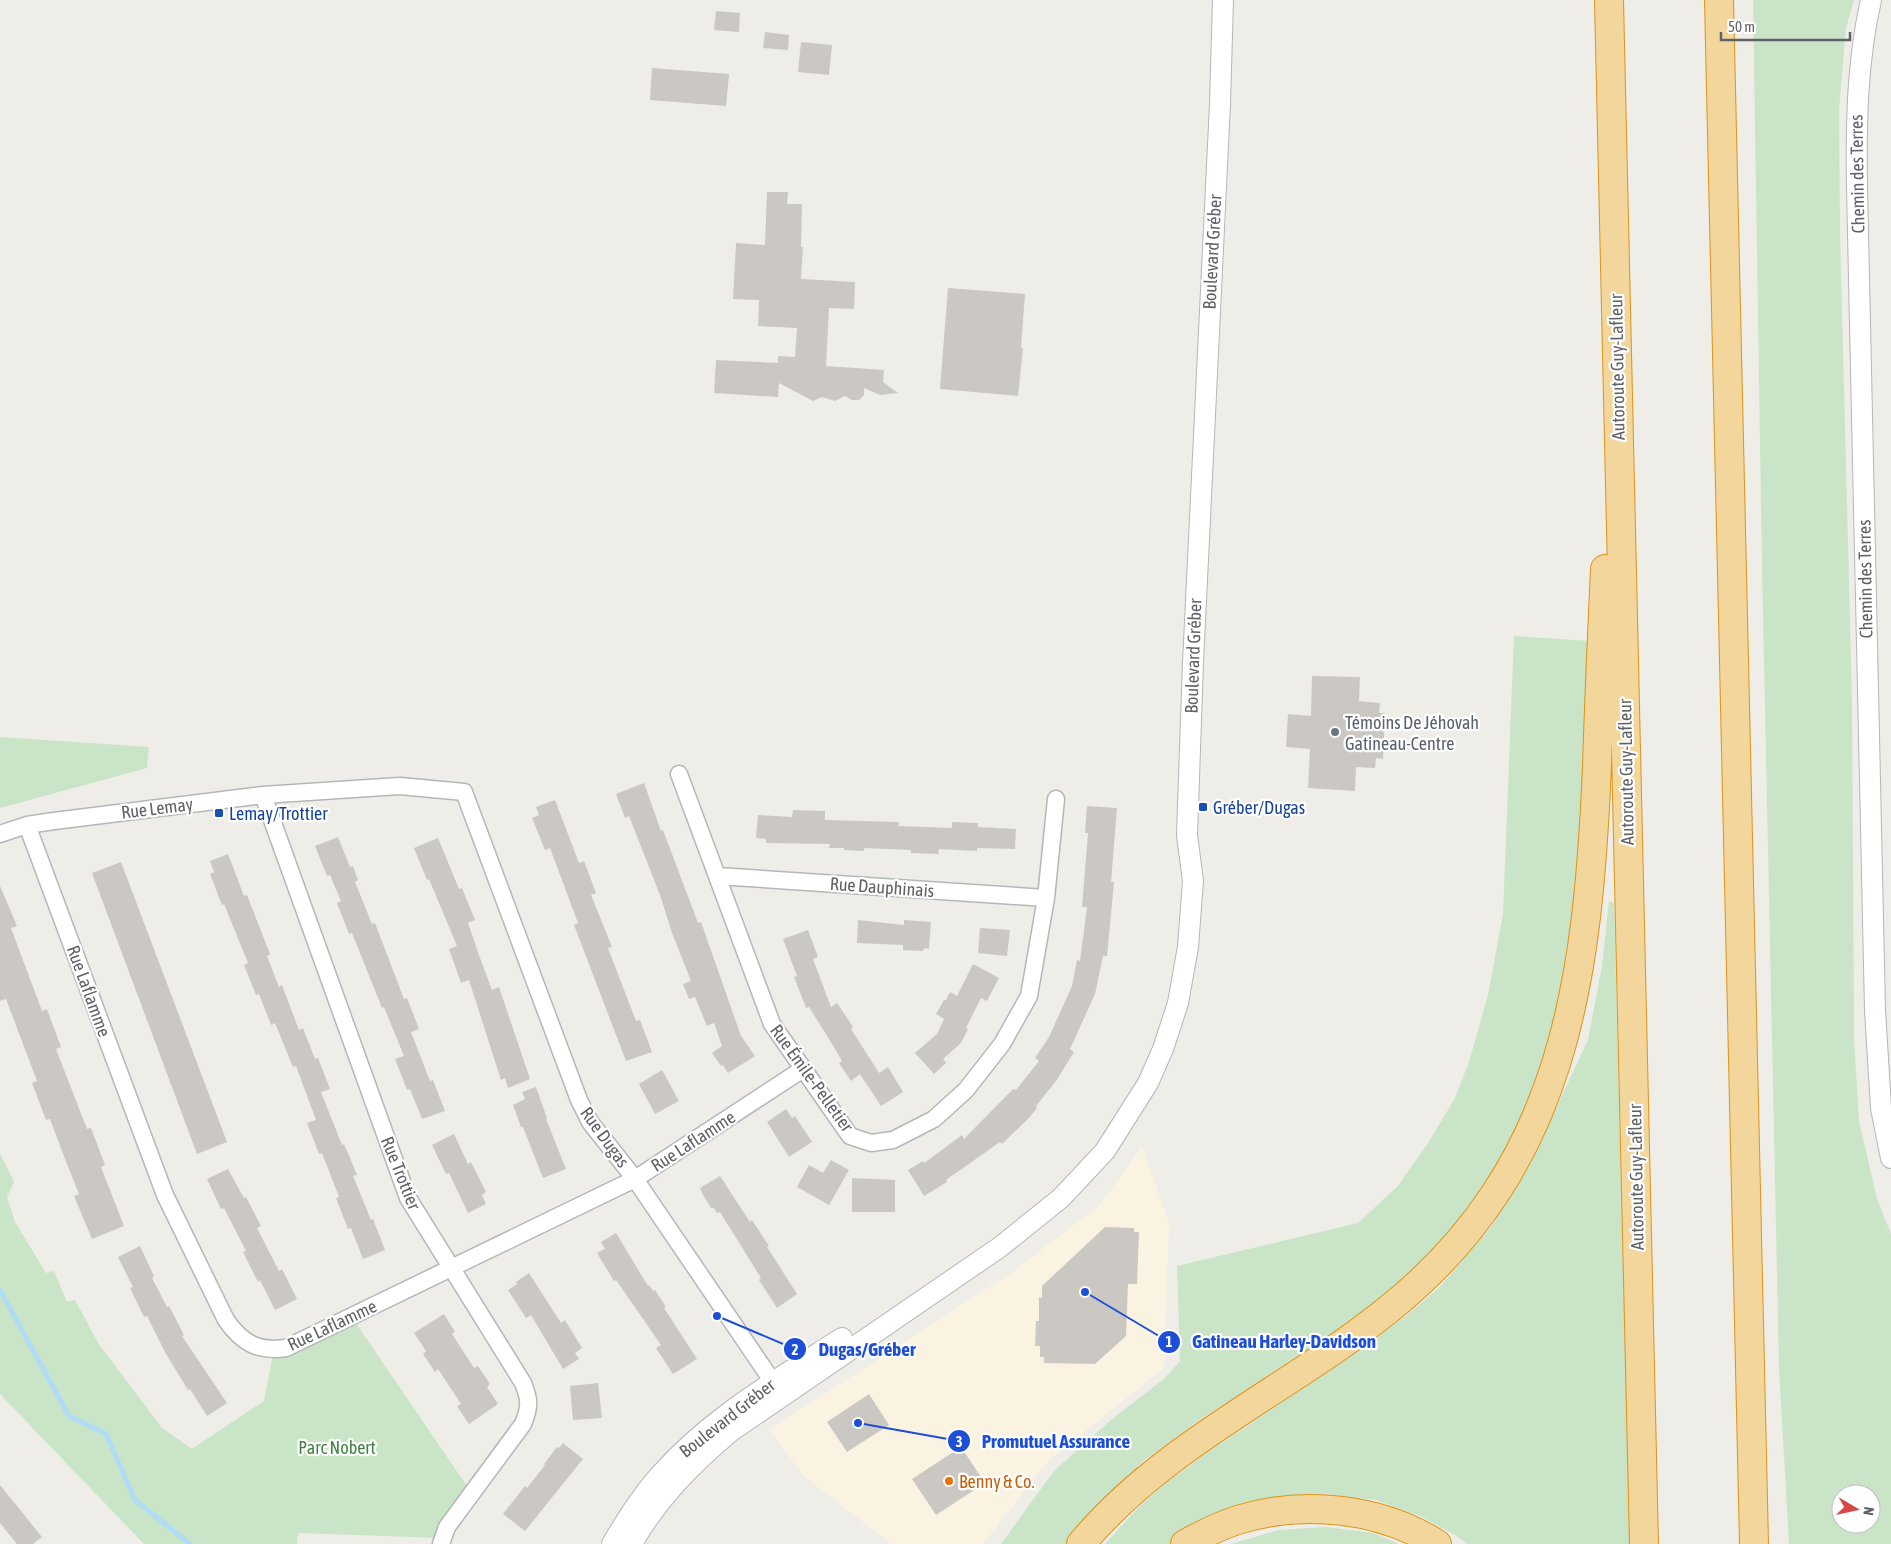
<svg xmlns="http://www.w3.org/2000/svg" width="1891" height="1544" font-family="'Asap Condensed',sans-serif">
  <rect width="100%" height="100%" fill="#efede7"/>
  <!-- commercial -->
  <path fill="#fbf3e1" d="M1142 1146 1169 1223 1164 1368 1049 1460 983 1544H891L804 1476 769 1430 1011 1273 1101 1204Z"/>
  <!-- green -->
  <path fill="#c9e4c7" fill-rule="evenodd" d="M1753 0H1854L1846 28 1839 110 1840 232 1852 701 1854 1038 1859 1121 1877 1199 1891 1234V1544H1789L1779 1368 1762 567ZM1841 1494H1871V1524H1841Z
    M1514 636 1590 641 1585 792 1574 914 1553 1039 1526 1112 1480 1196 1425 1260 1375 1306 1198 1421 1142 1462 1065 1544H1001L1054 1471 1111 1420 1165 1378 1180 1361 1177 1266 1358 1223 1398 1186 1428 1143 1454 1100 1469 1062 1488 995 1503 914Z
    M0 737 149 747 147 768 0 808Z
    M1609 901 1614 903 1630 1544H1467L1455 1535 1420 1516 1376 1500 1327 1494 1274 1498 1223 1515 1169 1544H1105L1137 1509 1166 1483 1208 1452 1368 1345 1407 1315 1439 1288 1491 1227 1529 1166 1588 1040 1602 966Z
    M0 1154 14 1182 7 1197 15 1222 46 1273 54 1271 67 1302 75 1300 98 1343 162 1428 192 1449 264 1401 274 1350 351 1316 473 1495 443 1538 298 1533 297 1544H144L0 1394Z
    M1326 1527 1374 1533 1399 1544H1231L1279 1530Z"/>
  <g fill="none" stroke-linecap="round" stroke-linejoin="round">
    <!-- stream -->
    <path stroke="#b0dcf6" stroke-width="5" d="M0 1290 69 1416 106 1434 135 1500 190 1544"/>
  </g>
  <!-- building -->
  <path fill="#cbc8c4" d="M716 11 740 13 739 32 714 30Z
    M765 32 789 35 788 50 763 48Z
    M801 42 832 45 829 75 798 72Z
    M652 68 729 74 726 106 650 100Z
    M767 192H788L787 204H802L801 247H803L801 279 855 282 854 309 829 308 826 366 884 370 883 382 898 393 880 395 864 388V395L859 400H852L845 396 835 401 822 397 813 401 779 383 778 397 714 393 716 360 778 363V356L795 357 797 328 758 326 759 300 733 299 736 243 765 245Z
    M948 288 1025 294 1021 348H1023L1018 396 940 389Z
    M1312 676 1360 677 1359 701 1380 703 1379 713H1385L1383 759 1376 758 1375 768 1356 767 1355 791 1308 788 1310 749 1286 747 1288 714 1311 716Z
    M644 783 661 831 663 830 698 923 701 922 741 1036 755 1056 728 1073 723 1065 721 1066 712 1053 722 1046 714 1023 707 1026 695 997 689 999 683 984 691 981 672 933 660 895 629 816 625 818 616 794Z
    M555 800 579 863 584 861 596 893 591 895 612 947 608 948 636 1021 640 1020 652 1052 626 1061 574 925 578 923 550 848 545 850 532 818 539 815 536 807Z
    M1087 806 1117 808 1111 882H1114L1107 956H1103L1095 994 1070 1049 1074 1052 1056 1081 1036 1106 1037 1108 1029 1118 1002 1144 1000 1142 946 1180 947 1182 924 1196 908 1170 923 1161 924 1163 962 1135 964 1139 1013 1089 1016 1090 1039 1061 1035 1058 1049 1037 1072 986 1077 960 1080 961 1087 907H1082L1088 833H1085Z
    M793 810 825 811V820L899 822 898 826 952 828V822L978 823V827L1016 829 1015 849 977 848V851L939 849 938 854 911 853V850L864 848V851L844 850V848H829L830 844 766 843V839L756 838 758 815 792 817Z
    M338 837 350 867 353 866 358 880 355 882 372 924 375 923 404 999 407 998 419 1029 411 1032 430 1081 433 1080 445 1111 422 1119 410 1089 407 1090 395 1059 404 1056 384 1007 382 1008 352 933 349 934 337 903 341 901 330 875 327 876 315 846Z
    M438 838 459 889 462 888 475 920 468 923 480 958 492 990 499 987 530 1079 508 1088 505 1078 501 1080 469 980 461 983 449 949 457 946 429 879 427 880 414 848Z
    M228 854 244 896 247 895 270 954 267 956 279 987 282 985 299 1030 303 1028 315 1059 318 1058 330 1089 321 1092 342 1145 344 1144 350 1158 357 1175 353 1176 371 1220 373 1219 385 1250 363 1259 351 1228 348 1229 336 1198 339 1197 322 1153 319 1154 307 1123 316 1120 296 1066 293 1067 275 1023 271 1025 259 994 256 995 244 965 248 963 224 904 222 905 210 874 214 872 210 861Z
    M121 862 227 1142 197 1154 92 873Z
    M0 886 17 926 11 928 42 1011 47 1009 61 1047 56 1049 87 1129 91 1128 105 1165 101 1167 124 1226 92 1239 74 1196 79 1194 65 1159 50 1119 46 1120 32 1083 37 1081 6 999 0 1001Z
    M858 920 904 925V920L931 922 929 949 924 948 923 951 903 950V945L857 943Z
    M980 928 1010 930 1007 956 978 953Z
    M808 930 818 957 813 959 831 1007 837 1003 853 1027 851 1029 879 1073 888 1067 903 1092 881 1106 860 1074 851 1081 839 1063 842 1061 837 1052 809 1007 806 1008 794 977 797 976 783 939Z
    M973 964 999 978 987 1001 981 998 966 1028 968 1029 961 1043 943 1059 946 1063 934 1074 915 1053 937 1034 944 1019 936 1014 944 1000H946L950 992 957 996Z
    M662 1070 679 1101 655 1114 639 1084Z
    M536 1087 547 1118 546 1119 566 1169 543 1178 523 1127H521L513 1105 525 1099 522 1092Z
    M786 1109 792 1118 795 1116 812 1142 789 1157 767 1122Z
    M454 1134 468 1164 471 1162 486 1192 482 1195 486 1204 468 1213 449 1173 446 1174 432 1145Z
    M831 1160 849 1170 829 1205 797 1187 809 1165 823 1173Z
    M228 1169 244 1198 246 1197 261 1226 257 1228 279 1271 282 1269 297 1299 275 1310 260 1280 258 1282 243 1252 246 1251 224 1208 221 1209 207 1179Z
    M720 1176 750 1222 752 1220 769 1246 767 1247 797 1294 777 1308 759 1280 761 1278 720 1212 717 1213 714 1208H711L703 1195 700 1188Z
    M852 1178 895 1180V1212H852Z
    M1105 1227 1134 1228V1232H1139L1137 1284H1128L1126 1336 1095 1364 1044 1363V1357H1040V1346H1035L1036 1321H1039V1297L1042 1298V1286Z
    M616 1233 648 1286 649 1285 653 1291 655 1290 666 1307 664 1308 697 1359 673 1374 656 1348 661 1345 616 1280 614 1281 597 1253 605 1249 601 1242Z
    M140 1246 154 1276 152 1278 167 1307 169 1306 184 1335 182 1336 227 1403 207 1416 190 1389 188 1390 166 1354 147 1316 144 1317 130 1288 133 1287 118 1257Z
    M529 1273 561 1323 565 1320 582 1348 575 1353 579 1359 563 1369 531 1315 526 1318 508 1290 517 1284 516 1282Z
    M444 1314 455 1332 452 1334 474 1368 478 1366 490 1384 487 1387 498 1404 469 1424 457 1406 461 1404 438 1369 435 1372 423 1354 426 1351 414 1333Z
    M598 1383 602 1418 573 1420 570 1386Z
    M869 1394 889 1425 847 1452 827 1422Z
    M563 1443 583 1459 525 1531 503 1514 525 1486 527 1488 545 1465 544 1464 557 1447 559 1448Z
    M961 1447 985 1483 936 1515 912 1479Z
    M0 1485 42 1537 33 1544H17L0 1523Z"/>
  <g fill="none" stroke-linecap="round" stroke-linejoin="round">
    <defs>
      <path id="minor" d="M679 774 772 1024 850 1136 871 1143 893 1140 934 1119 966 1090 1002 1044 1029 996 1046 898 1056 799
        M263 795 408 1198 523 1383C530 1400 530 1407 523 1424L447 1527 441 1544
        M27 825 165 1195 226 1320C242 1343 258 1352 286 1348L635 1179 803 1069
        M0 834 27 825 54 821 263 795 384 787 400 786 464 792 579 1100 590 1122 635 1179 779 1391
        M718 876 1046 898"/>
      <path id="tertiary" d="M1871 0C1857 62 1856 123 1857 187L1875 1010 1881 1108 1891 1158
        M612 1544C626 1520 641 1496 660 1475 711 1417 778 1379 842 1338
        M632 1544C657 1499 691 1465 730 1432L1000 1247 1061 1198 1105 1151 1148 1083 1163 1049 1178 1003 1188 947 1193 881 1187 835 1193 663 1220 104 1223 0"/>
      <path id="motorway" d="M1609 0 1644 1544
        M1719 0 1754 1544
        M1081 1544C1165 1443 1289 1390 1389 1309 1566 1167 1588 978 1597 766 1599 700 1602 634 1605 569
        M1185 1544C1203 1534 1221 1525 1241 1519 1305 1500 1381 1508 1437 1544"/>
    </defs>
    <!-- minor casing -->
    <use href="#minor" stroke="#b4b7ba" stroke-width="19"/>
    <!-- tertiary casing -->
    <use href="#tertiary" stroke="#b4b7ba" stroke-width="22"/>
    <!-- motorway casing -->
    <use href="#motorway" stroke="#de9319" stroke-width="30"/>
    <!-- minor -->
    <use href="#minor" stroke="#fff" stroke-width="16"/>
    <!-- tertiary -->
    <use href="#tertiary" stroke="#fff" stroke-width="20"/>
    <!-- motorway -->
    <use href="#motorway" stroke="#f2d69b" stroke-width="28"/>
  </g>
  <!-- markers -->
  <circle fill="#6b7280" stroke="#fff" stroke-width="2" cx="1335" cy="732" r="5"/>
  <g fill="#1a4fb4" stroke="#fff" stroke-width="2">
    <rect x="1198" y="802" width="10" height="10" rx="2.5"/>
    <rect x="214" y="808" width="10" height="10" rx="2.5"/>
  </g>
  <circle fill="#e8710a" stroke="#fff" stroke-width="2" cx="949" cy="1481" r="5"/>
  <g text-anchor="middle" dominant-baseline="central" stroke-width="4.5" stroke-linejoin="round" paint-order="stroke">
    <!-- street labels -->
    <g font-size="18" fill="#5f6266" stroke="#fff">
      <text transform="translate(1857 174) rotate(-91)">Chemin des Terres</text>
      <text transform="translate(1212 252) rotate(-87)">Boulevard Gréber</text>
      <text transform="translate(1617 367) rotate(-91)">Autoroute Guy-Lafleur</text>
      <text transform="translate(1865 579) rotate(-91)">Chemin des Terres</text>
      <text transform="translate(1193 656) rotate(-88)">Boulevard Gréber</text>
      <text transform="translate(1626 772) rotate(-91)">Autoroute Guy-Lafleur</text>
      <text transform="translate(157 808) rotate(-7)">Rue Lemay</text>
      <text transform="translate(882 887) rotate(4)">Rue Dauphinais</text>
      <text transform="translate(89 991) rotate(70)">Rue Laflamme</text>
      <text transform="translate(812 1078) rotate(54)">Rue Émile-Pelletier</text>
      <text transform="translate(605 1137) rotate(54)">Rue Dugas</text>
      <text transform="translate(693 1141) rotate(-33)">Rue Laflamme</text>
      <text transform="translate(401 1173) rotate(68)">Rue Trottier</text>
      <text transform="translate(1636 1177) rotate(-91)">Autoroute Guy-Lafleur</text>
      <text transform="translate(332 1325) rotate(-25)">Rue Laflamme</text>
      <text transform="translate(727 1418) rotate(-38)">Boulevard Gréber</text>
    </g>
    <!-- worship labels -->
    <g font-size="18" fill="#5b616d" stroke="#fff" text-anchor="start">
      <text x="1345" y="722">Témoins De Jéhovah<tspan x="1345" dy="21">Gatineau-Centre</tspan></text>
    </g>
    <!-- transit labels -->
    <g font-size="18" fill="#164399" stroke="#fff" text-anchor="start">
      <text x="1213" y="807">Gréber/Dugas</text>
      <text x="229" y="813">Lemay/Trottier</text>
    </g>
    <!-- park labels -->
    <g font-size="18" fill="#418440" stroke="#fff">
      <text x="337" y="1447">Parc Nobert</text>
    </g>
    <!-- food labels -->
    <g font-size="18" fill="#c56008" stroke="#fff" text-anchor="start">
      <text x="959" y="1481">Benny &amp; Co.</text>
    </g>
  </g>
  <!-- callouts -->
  <path fill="none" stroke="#1d4ed8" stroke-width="2" d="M1085 1292L1169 1342M717 1316L795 1349M858 1423L959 1441"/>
  <g fill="#1d4ed8" stroke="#fff" stroke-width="2">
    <circle cx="1085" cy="1292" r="5"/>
    <circle cx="717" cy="1316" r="5"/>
    <circle cx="858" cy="1423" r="5"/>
    <circle cx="1169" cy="1342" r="12"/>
    <circle cx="795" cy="1349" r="12"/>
    <circle cx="959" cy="1441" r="12"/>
  </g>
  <g font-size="15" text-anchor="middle" font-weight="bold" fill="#fff">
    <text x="1169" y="1347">1</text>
    <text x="795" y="1355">2</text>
    <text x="959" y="1447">3</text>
  </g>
  <g font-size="19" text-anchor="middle" font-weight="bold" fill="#1d4ed8" stroke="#fff" stroke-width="4.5" stroke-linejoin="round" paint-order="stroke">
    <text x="1284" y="1348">Gatineau Harley-Davidson</text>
    <text x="867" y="1356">Dugas/Gréber</text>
    <text x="1056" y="1448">Promutuel Assurance</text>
  </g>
  <!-- north arrow -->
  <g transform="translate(1856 1509) rotate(99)"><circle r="24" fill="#ffffff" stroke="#bfc0c2"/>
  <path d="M0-4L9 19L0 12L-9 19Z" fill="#d84745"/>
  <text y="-8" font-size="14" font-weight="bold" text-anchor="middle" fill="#5f6266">N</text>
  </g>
  <!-- scale -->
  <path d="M1721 32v8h129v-8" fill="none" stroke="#5f6266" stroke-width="2.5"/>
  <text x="1728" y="32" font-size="15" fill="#5f6266" stroke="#ffffff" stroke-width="4" paint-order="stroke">50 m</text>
</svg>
